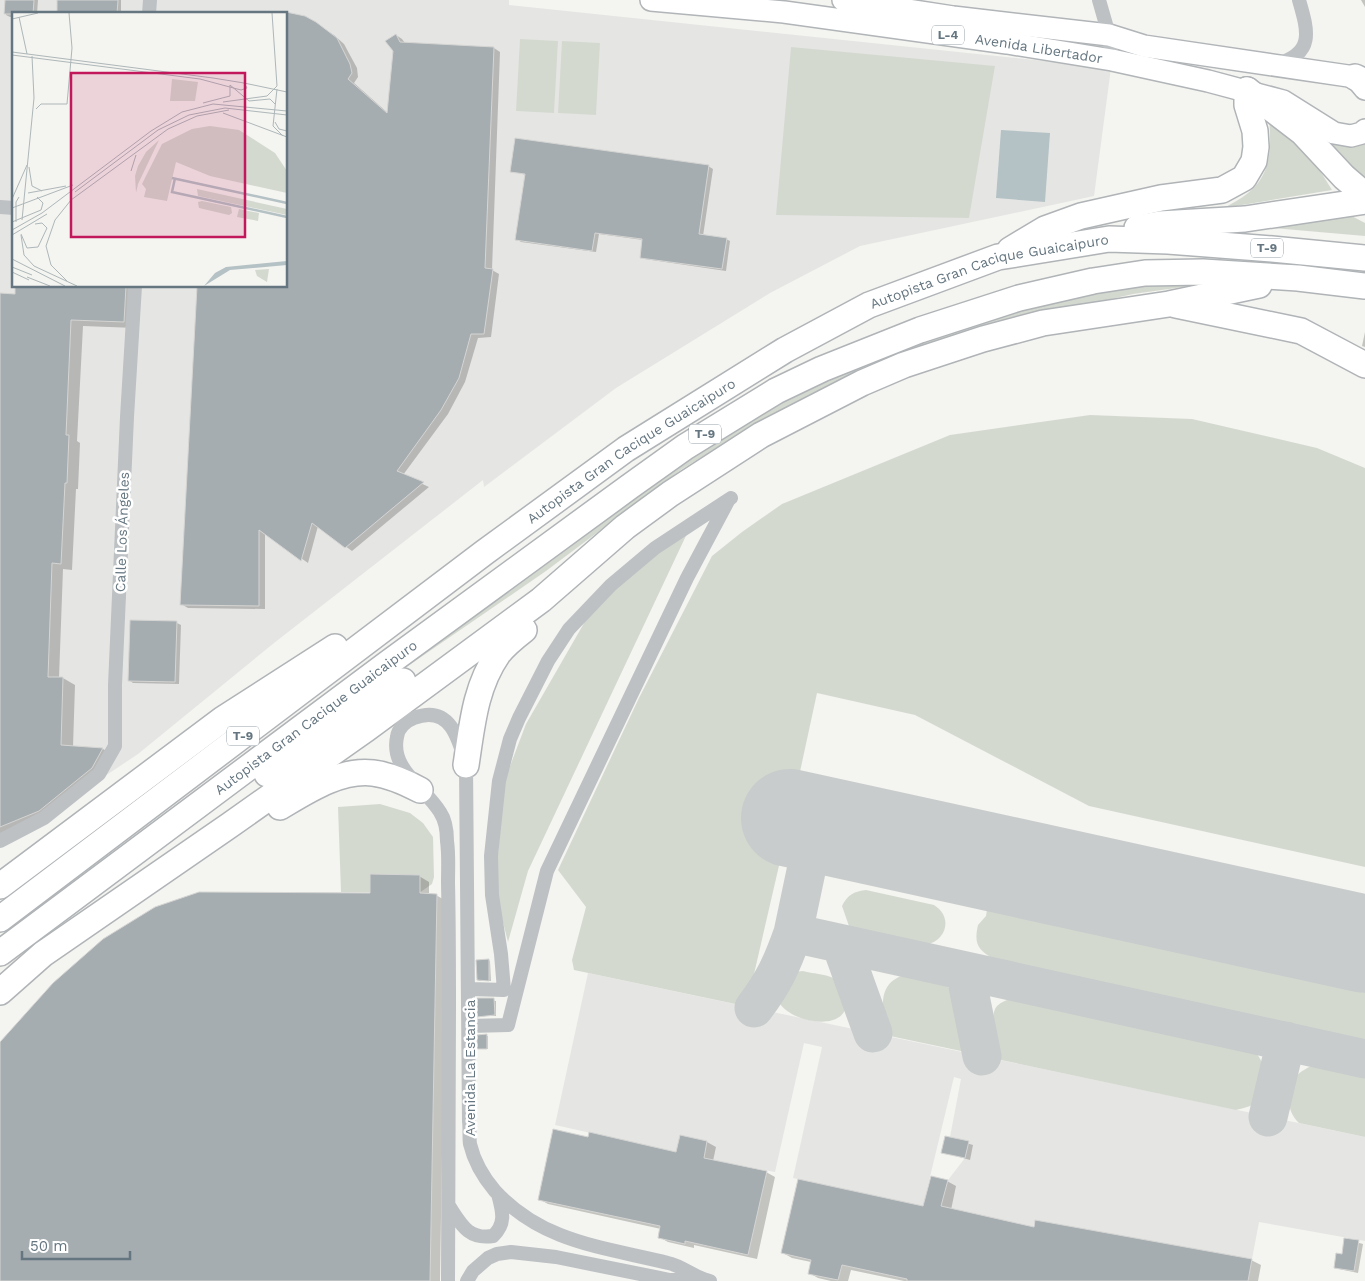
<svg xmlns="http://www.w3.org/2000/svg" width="1365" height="1281" font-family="'Work Sans',sans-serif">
  <rect width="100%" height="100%" fill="#f4f4f0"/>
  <!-- built -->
  <path fill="#e5e6e4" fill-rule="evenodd" d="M0 0H509V5L1111 68 1094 196 860 246 770 293 616 388 484 487 483 480 274 643 138 754 48 814 0 841ZM14 14H286V286H14Z
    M588 973 1365 1137V1241L1259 1222 1252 1259 1035 1220 1033 1227 941 1206 948 1180 965 1158 969 1141 950 1137 961 1079 954 1077 923 1206 793 1178 822 1047 804 1043 775 1172 704 1158 707 1141 681 1135 676 1152 555 1125Z"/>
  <!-- green -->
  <path fill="#d4d9d0" d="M520 39 558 41 554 113 516 111Z
    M562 41 600 43 596 115 558 113Z
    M791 47 995 66 969 218 776 215Z
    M1269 117 1314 161 1332 190 1224 208C1232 203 1241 199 1248 193 1273 173 1271 145 1269 117Z
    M1330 142H1365V181Z
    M1348 214 1365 223V236L1262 227Z
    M1226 281 1133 294 1027 318 760 422 682 469 546 571 280 754 699 447 802 390 882 354 1041 302 1130 286Z
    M1090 415 1192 419 1317 448 1365 468V867L1089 806 915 715 817 693 790 818 748 1000 740 1005 574 970 572 960 586 907 558 870 639 698 712 556 742 532 782 504 950 435Z
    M692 523 528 871 508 942 495 891 504 782 526 724 587 618 610 592Z
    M380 804 410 813 423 823 433 837 434 877 432 884 419 893 341 892 338 807Z
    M866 890 934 905C953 917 947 940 926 945L850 929 842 906C847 895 855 891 866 890Z
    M987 910 1365 993V1042L994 959C977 950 974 943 978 925L986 916Z
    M803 971C813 974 833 974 840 983 843 986 844 992 845 997 855 1037 777 1023 776 993 782 983 791 971 803 971Z
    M909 974C920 975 934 977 944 983 956 991 972 1042 961 1051L890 1036C881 1012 875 980 909 974Z
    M1012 998 1025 999 1254 1051C1267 1063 1270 1089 1255 1103 1250 1107 1243 1108 1236 1110L1001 1060 995 1055C995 1043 989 1015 997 1006 1001 1002 1007 1000 1012 998Z
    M1316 1064 1365 1075V1137L1299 1123C1286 1111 1286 1092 1296 1077 1300 1071 1309 1067 1316 1064Z"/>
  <!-- water -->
  <path fill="#b4c1c5" d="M1001 130 1050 133 1045 202 996 198Z"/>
  <!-- shadow -->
  <path fill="#0003" d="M6 0H38L37 14H14V17H10L6 15Z
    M58 0H121V14H58Z
    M1361 0H1365V7Z
    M304 17 334 35 344 44 357 68 358 77 354 83 389 114 396 35 402 39 405 43 494 48 500 52 492 270 499 274 491 337 478 338 465 382 448 414 403 475 429 487 352 551 318 526 308 563 265 533V609L188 608 181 604 286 286Z
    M708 166 713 169 703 236 726 239 730 241 726 271 645 259 641 257 643 240 599 234 596 252 521 242 517 239 526 175 512 171Z
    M16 286H138L135 328 83 326 77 441 80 443 78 489H76L72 570 63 569 59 678H63L75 685 73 747 103 749 114 755 104 775 0 839V294L16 295Z
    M1365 332V347L1362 346Z
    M177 623 181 625 179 684 133 683 129 680Z
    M419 876 429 882V895H436L446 901 440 1281H0V1045L371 894Z
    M489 960 490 961 491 981H479L478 980Z
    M478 999 496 1001V1016H478Z
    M486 1036H488V1049H480Z
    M681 1136 707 1142 716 1147 713 1161 766 1172 775 1177 757 1259 694 1245V1248L668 1242 659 1237 661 1229 548 1204 539 1199 589 1138 677 1153Z
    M946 1137 973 1145 970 1160 942 1152Z
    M947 1181 956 1186 951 1210 1035 1228 1251 1260 1261 1265 1258 1281H904L851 1270 848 1281H831L818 1278 809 1273 811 1262 792 1258 783 1253 924 1207Z
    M1345 1239 1363 1244 1358 1273 1339 1269 1335 1267 1343 1256Z"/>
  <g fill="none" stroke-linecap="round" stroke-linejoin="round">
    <!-- taxiway -->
    <path stroke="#c8cccc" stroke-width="39" d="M816 824 793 933 1365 1059
      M841 944 873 1033
      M965 971 982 1056
      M754 1008C774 982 782 964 793 933
      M1268 1117 1286 1041"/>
    <!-- runway -->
    <path stroke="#c8cccc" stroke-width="98" d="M790 818 1365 944"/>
  </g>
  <!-- building -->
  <path fill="#a5adb1" stroke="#d5d5d3" d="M5 0H34L33 14H4Z
    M57 0H118L117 14H57Z
    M286 12 305 16 316 22 337 38 350 64 352 73 348 79 387 113 393 51 385 41 396 34 400 42 494 47 485 268 493 269 484 334H471L459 378 441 410 397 471 424 482 345 548 312 523 301 561 259 530V606L180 605 197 286H286Z
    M515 138 709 165 699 234 727 238 722 269 640 258 642 239 595 233 592 251 515 240 525 174 510 172Z
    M15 286H126L124 322 71 320 66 435H69L67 483H65L61 564 52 563 48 677H63L61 745 103 748 92 768 39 811 0 827V293L15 294Z
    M130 620 177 621 175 682 128 681Z
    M370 874 420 875V893L437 894 430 1281H0V1042L53 983 103 939 155 907 199 892 370 893Z
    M489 959V981L477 980 476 960Z
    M477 998H494L495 1015 477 1017Z
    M487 1034V1049H477V1035Z
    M553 1129 588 1137 589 1132 676 1152 680 1135 707 1141 704 1158 767 1171 748 1255 685 1241V1244L658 1238 660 1226 538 1200Z
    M945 1136 969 1141 965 1158 941 1153Z
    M931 1176 948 1180 941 1206 1034 1227 1035 1220 1252 1259 1248 1281H907V1279L842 1265 838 1280 808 1274 811 1260 781 1253 798 1179 923 1206Z
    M1344 1238 1359 1240 1354 1271 1334 1268 1336 1253 1342 1254Z"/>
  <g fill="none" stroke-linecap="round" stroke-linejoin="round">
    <defs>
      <g id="primary">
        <path id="s1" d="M651 0 784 12 1007 43 1112 60 1208 81 1283 101 1334 133 1351 136 1362 133 1365 130"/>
        <path d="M843 0 953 17 1109 35 1144 46 1355 77 1365 89"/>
      </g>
      <g id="motorway">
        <path d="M1355 77 1365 82"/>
        <path d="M1247 90 1302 132 1344 177 1365 195"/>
        <path d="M1137 228 1160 224 1245 219 1365 201"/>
        <path d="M1010 250 1045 229 1081 216 1161 198 1222 190 1244 178 1254 161 1256 147 1255 131 1247 105V90"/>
        <path d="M1176 305 1301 331 1365 365"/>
        <path d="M466 765C472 726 475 687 498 654 505 645 515 637 524 630"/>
        <path d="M267 774 403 681"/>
        <path d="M280 807C307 791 340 769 373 773 390 775 405 782 420 790"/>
        <path d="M0 886 223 719 335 647"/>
        <path id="s2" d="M0 919 485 552 626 449 785 350 869 305 998 257 1109 239 1168 241 1272 249 1365 258"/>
        <path id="s3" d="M0 953 387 664 629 487 685 447 776 391 822 369 920 330 1019 298 1093 281 1145 273 1203 272 1298 278 1365 286"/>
        <path d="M0 992 43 954 230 825 366 729 541 600 625 527 670 494 761 435 862 383 904 365 983 339 1043 323 1169 304 1259 285"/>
      </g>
    </defs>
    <!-- primary casing -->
    <use href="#primary" stroke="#b1b5b8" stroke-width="24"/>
    <!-- motorway casing -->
    <use href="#motorway" stroke="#b0b4b7" stroke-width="28"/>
    <!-- minor -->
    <path stroke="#bdc1c4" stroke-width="14" d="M1099 0 1109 35 1112 60
      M149 14 150 0
      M1276 64C1315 54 1308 31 1299 0
      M0 207 14 208
      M0 841 44 818 99 774 115 746V685L127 417 135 286
      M469 989 504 990 501 954 492 895 491 856 499 781 510 739 519 718 548 661 569 629 611 585 655 548 731 498
      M470 1026 508 1025 547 871 687 578 728 501
      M449 1206C461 1224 468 1240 493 1236 507 1223 502 1210 498 1194
      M448 1281C449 1190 449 1099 449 1008 449 966 449 925 448 883 448 869 449 855 447 841 447 831 446 821 440 812 425 787 390 770 397 737 398 728 406 721 414 718 450 704 459 739 466 765L469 1121C470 1129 469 1137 470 1144 474 1161 484 1178 495 1191 543 1243 604 1247 668 1263 683 1266 695 1278 710 1281
      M467 1281 473 1271 488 1258 497 1254 511 1252 556 1257 670 1280H703"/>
    <!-- primary -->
    <use href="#primary" stroke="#fff" stroke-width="21"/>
    <!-- motorway -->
    <use href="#motorway" stroke="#fff" stroke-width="25"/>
  </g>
  <g text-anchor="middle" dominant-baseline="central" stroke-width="5" stroke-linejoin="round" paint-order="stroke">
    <!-- shield labels -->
    <g fill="#fff" stroke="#939fa6" stroke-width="1">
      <rect x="932" y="25.5" width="32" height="19" rx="4"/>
      <rect x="1251" y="238.5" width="32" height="19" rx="4"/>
      <rect x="689" y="424.5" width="32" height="19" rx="4"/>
      <rect x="227" y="726.5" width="32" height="19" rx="4"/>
    </g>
    <g font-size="12" font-weight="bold" fill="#657680">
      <text x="948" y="35">L-4</text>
      <text x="1267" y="248">T-9</text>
      <text x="705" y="434">T-9</text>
      <text x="243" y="736">T-9</text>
    </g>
    <!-- street labels -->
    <g font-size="14" fill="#657680" stroke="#fff">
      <text stroke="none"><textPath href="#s1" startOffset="391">Avenida Libertador</textPath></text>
      <text stroke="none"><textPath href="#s2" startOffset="1191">Autopista Gran Cacique Guaicaipuro</textPath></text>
      <text stroke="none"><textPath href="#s2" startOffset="786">Autopista Gran Cacique Guaicaipuro</textPath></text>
      <text transform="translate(122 532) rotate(-88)">Calle Los Ángeles</text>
      <text stroke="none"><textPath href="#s3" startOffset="394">Autopista Gran Cacique Guaicaipuro</textPath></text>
      <text transform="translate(470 1068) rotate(-90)">Avenida La Estancia</text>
    </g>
  </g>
  <!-- overview -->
  <g transform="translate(12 12)">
    <rect width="275" height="275" fill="#f4f4f0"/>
    <path d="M160 67 186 70 183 89H158ZM198 114 227 118 263 141 275 159V181L198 164 164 150 155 189 132 185 134 177 130 172 150 132 180 117ZM147 128 126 172 124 181 123 164 126 154 134 140ZM185 177 275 197V203L186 184ZM190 189 219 195 220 201 217 203 187 196 186 190ZM227 197 247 201 246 209 225 205ZM257 257 255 270 245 264 243 258Z" fill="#d4d9d0"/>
    <path d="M275 249V253L218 258 192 274 203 261 214 255Z" fill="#b4c1c5"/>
    <path fill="none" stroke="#b4c1c5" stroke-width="2.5" d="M160 166 275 191M163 166 160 180 275 205"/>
    <path fill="none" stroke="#aeb7b9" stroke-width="1" d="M260 1 265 74M7 5 15 42M0 7 26 1M0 40 201 66 232 71 235 76 229 78 188 67 0 43M20 44 22 86M232 71 275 80M218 73 237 89 258 87 263 92M265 77 261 114 271 124M211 90 255 84 265 74M191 91 218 84V73M24 97 29 92H55L60 36 57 1M211 101 275 125M263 110 267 117 275 119M17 155 20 174 30 179M119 159 124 143M63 180 146 118 177 103 213 96 275 103M16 181 54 174M0 187 15 153M0 196 61 173M10 208 22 86M0 210 29 198 31 191 25 185M4 210V190L7 185M0 218 30 201 139 119 170 100 201 92 275 99M9 222 15 236 26 235 35 216 30 211 23 212M0 223 35 202M9 223 12 243M12 243 22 254 65 274M0 247 53 274M0 255 20 263M0 260 17 268M15 265 38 274M55 269 39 253 34 234 43 208 59 188 156 117 185 104 217 98"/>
    <path fill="#c2185b" fill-opacity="0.15" stroke="#c2185b" stroke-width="2.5" d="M59 61H233V225H59Z"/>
    <rect width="275" height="275" fill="none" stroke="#657680" stroke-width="2.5"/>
  </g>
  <!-- scale -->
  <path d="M22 1251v8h108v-8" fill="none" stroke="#657680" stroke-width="2.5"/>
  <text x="30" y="1251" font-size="15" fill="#657680" stroke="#ffffff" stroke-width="4" paint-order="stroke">50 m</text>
</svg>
